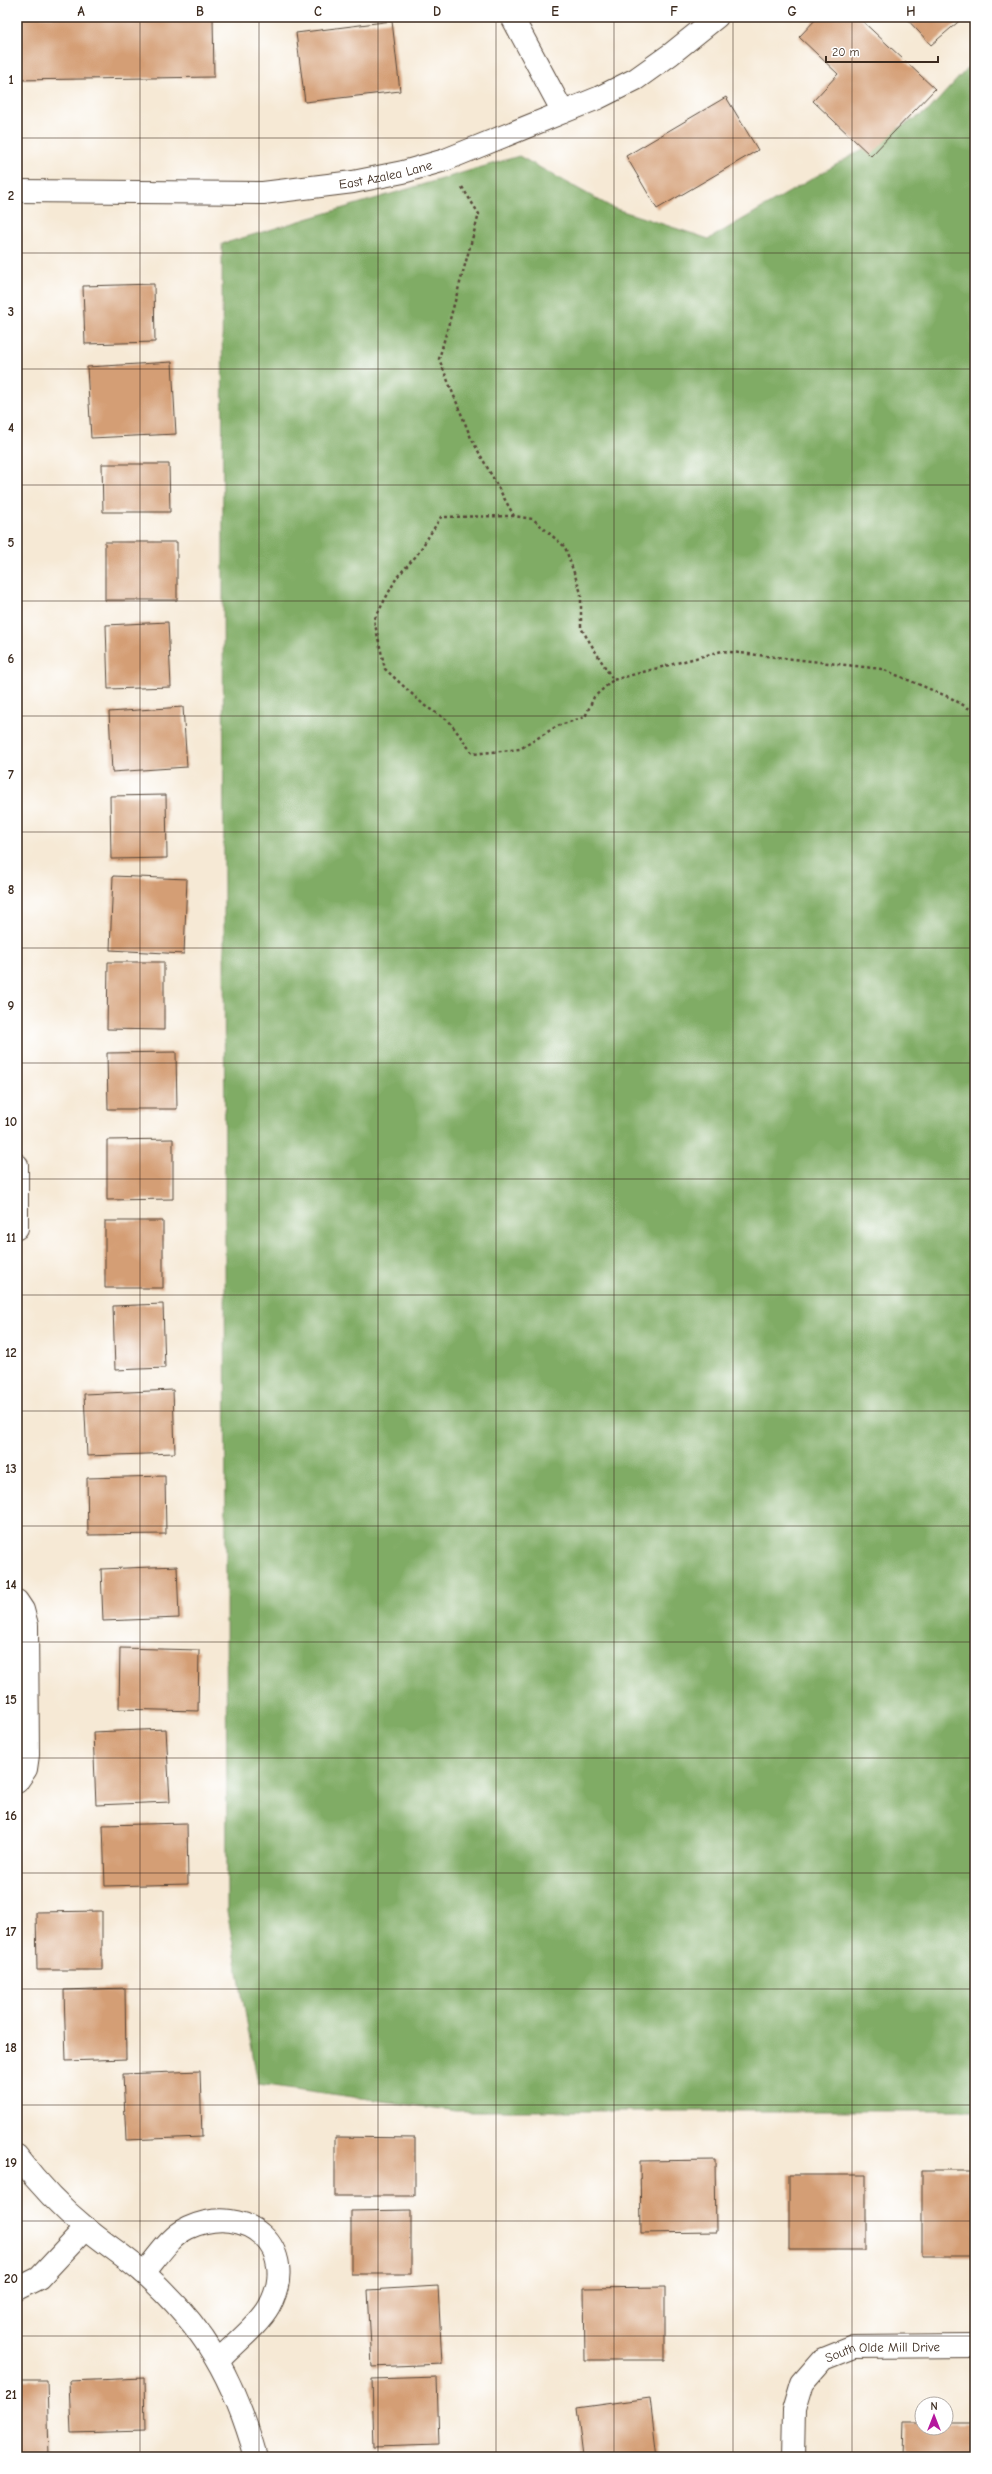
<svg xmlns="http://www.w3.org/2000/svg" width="992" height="2474" font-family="'Comic Neue',sans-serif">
  <rect width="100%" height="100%" fill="#fff"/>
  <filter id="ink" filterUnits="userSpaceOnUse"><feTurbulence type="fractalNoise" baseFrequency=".025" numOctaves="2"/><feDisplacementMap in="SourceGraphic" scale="8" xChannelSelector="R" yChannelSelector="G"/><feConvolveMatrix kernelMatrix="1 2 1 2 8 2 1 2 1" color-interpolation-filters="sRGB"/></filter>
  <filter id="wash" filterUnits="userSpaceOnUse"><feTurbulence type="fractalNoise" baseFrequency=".012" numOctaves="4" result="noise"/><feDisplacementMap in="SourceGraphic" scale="16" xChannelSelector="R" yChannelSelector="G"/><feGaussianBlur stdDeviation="0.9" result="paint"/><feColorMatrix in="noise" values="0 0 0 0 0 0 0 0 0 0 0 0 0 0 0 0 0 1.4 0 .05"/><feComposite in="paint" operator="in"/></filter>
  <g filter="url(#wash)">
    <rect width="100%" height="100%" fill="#f6e9d5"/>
    <!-- forest -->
    <path fill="#80ac65" stroke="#5e6b42" d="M975 60V2111H456L258 2084 227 1911 222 244 519 156 613 208 709 239 928 111Z"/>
    <g id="blocks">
      <!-- building -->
      <path fill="#d49e74" d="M17 17H213L214 77 17 80Z
        M818 17H858L935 89 871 156 813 101 838 74 799 37Z
        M905 17H964L931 45Z
        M392 21 400 91 305 102 296 33Z
        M726 97 758 150 657 209 626 156Z
        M154 284 155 342 85 344 83 286Z
        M172 362 176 434 91 438 87 367Z
        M102 464H169L170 512H103Z
        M105 542H177V600H105Z
        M168 622 171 687 108 689 106 625Z
        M183 707 187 767 112 772 109 712Z
        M166 795 167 858 111 859 110 796Z
        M113 876 187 879 184 954 110 950Z
        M108 962H164V1030L107 1029Z
        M176 1052 177 1109H108L107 1053Z
        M173 1139V1199L107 1200V1140Z
        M105 1221H163V1288H105Z
        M163 1304 165 1368 115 1370 113 1306Z
        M173 1390 175 1453 87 1456 84 1394Z
        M165 1476 166 1534 88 1535 87 1478Z
        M177 1566 179 1618 103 1621 101 1569Z
        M120 1648 199 1650 198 1711 119 1709Z
        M166 1729 170 1802 96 1805 93 1732Z
        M187 1823 188 1884 105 1886 103 1825Z
        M102 1911V1970H37L36 1912Z
        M125 1988 126 2059 66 2061 64 1990Z
        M200 2071 202 2137 126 2140 123 2074Z
        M335 2137 415 2138V2196H335Z
        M715 2160 716 2232 641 2233 640 2161Z
        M922 2170H975V2256H922Z
        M789 2175H866V2250H789Z
        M411 2210V2274H351V2211Z
        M438 2286 442 2364 372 2367 368 2290Z
        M665 2287V2360H585L584 2288Z
        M437 2377 439 2445 374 2447 372 2379Z
        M144 2378 145 2431 71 2433 69 2381Z
        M17 2380H47L49 2457H17Z
        M650 2398 657 2457H583L577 2408Z
        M904 2423H922V2428H946V2423H975V2457H903Z"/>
    </g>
  </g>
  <g filter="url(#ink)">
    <use href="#blocks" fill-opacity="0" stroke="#574739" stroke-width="1"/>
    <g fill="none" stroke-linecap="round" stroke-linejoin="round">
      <defs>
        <g id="minor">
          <path d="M512 17 563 112"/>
          <path id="s1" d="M17 191 263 193 353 182 403 172 445 160 598 98 636 79 671 54 717 17"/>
          <path d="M17 1165V1228"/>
          <path d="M17 1601 23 1610 27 1625 28 1755 26 1769 17 1782"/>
          <path d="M17 2156C37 2182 60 2207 86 2228 105 2244 126 2257 144 2273 205 2327 234 2379 256 2457"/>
          <path d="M144 2273C156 2259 170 2236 188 2228 247 2201 301 2249 269 2307 259 2325 233 2345 219 2360"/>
          <path d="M17 2289 39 2278 86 2228"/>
          <path id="s2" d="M793 2457 794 2410 802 2383 823 2359 853 2347 975 2346"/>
        </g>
      </defs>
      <!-- minor casing -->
      <use href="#minor" stroke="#574739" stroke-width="24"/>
      <!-- path -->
      <path stroke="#574739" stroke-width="2.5" stroke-dasharray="3 3" stroke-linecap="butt" d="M462 187 479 214 439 359 471 438 514 516 533 519 565 547 581 593V628L613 680 722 651 882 669 951 698 975 712
        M514 516 441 517 417 555 397 577 374 620 385 669 425 706 449 721 473 754 520 749 557 726 585 717 594 697 613 680"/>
      <!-- minor -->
      <use href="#minor" stroke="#fff" stroke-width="22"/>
    </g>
  </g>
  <!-- grid -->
  <path fill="none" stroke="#3b2a1e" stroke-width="1" stroke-opacity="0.55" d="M140 17V2457M259 17V2457M378 17V2457M496 17V2457M614 17V2457M733 17V2457M852 17V2457M17 138H975M17 253H975M17 369H975M17 485H975M17 601H975M17 716H975M17 832H975M17 948H975M17 1063H975M17 1179H975M17 1295H975M17 1411H975M17 1526H975M17 1642H975M17 1758H975M17 1873H975M17 1989H975M17 2105H975M17 2221H975M17 2336H975"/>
  <g text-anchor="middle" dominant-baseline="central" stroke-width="4" stroke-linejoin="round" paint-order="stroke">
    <!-- street labels -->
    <g font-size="13" fill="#3b2a1e" stroke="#fff">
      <text stroke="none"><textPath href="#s1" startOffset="370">East Azalea Lane</textPath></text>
      <text stroke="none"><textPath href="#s2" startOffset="168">South Olde Mill Drive</textPath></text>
    </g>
  </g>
  <!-- margin -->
  <rect width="992" height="2474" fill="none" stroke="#fff" stroke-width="44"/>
  <!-- north arrow -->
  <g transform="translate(934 2416)"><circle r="19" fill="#ffffff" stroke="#b1aaa5"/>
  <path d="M0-3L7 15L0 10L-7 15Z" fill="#b5179e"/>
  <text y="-6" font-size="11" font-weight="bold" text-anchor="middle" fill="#3b2a1e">N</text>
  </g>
  <!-- scale -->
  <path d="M826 56v6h112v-6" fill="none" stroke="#3b2a1e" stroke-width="2"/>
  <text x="832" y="56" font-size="12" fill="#3b2a1e" stroke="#ffffff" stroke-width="3" paint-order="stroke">20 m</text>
  <rect x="22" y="22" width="948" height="2430" fill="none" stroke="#3b2a1e" stroke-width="1.5"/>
  <g font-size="13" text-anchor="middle" font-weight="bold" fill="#3b2a1e">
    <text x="81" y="16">A</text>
    <text x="200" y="16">B</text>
    <text x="318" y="16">C</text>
    <text x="437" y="16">D</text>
    <text x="555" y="16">E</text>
    <text x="674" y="16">F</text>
    <text x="792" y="16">G</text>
    <text x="911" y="16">H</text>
    <text x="11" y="84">1</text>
    <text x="11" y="200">2</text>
    <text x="11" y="316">3</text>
    <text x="11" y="432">4</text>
    <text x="11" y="547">5</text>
    <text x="11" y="663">6</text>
    <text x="11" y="779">7</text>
    <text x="11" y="894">8</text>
    <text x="11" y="1010">9</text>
    <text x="11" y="1126">10</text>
    <text x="11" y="1242">11</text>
    <text x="11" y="1357">12</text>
    <text x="11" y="1473">13</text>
    <text x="11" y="1589">14</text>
    <text x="11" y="1704">15</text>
    <text x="11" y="1820">16</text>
    <text x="11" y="1936">17</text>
    <text x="11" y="2052">18</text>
    <text x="11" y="2167">19</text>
    <text x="11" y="2283">20</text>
    <text x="11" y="2399">21</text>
  </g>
</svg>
